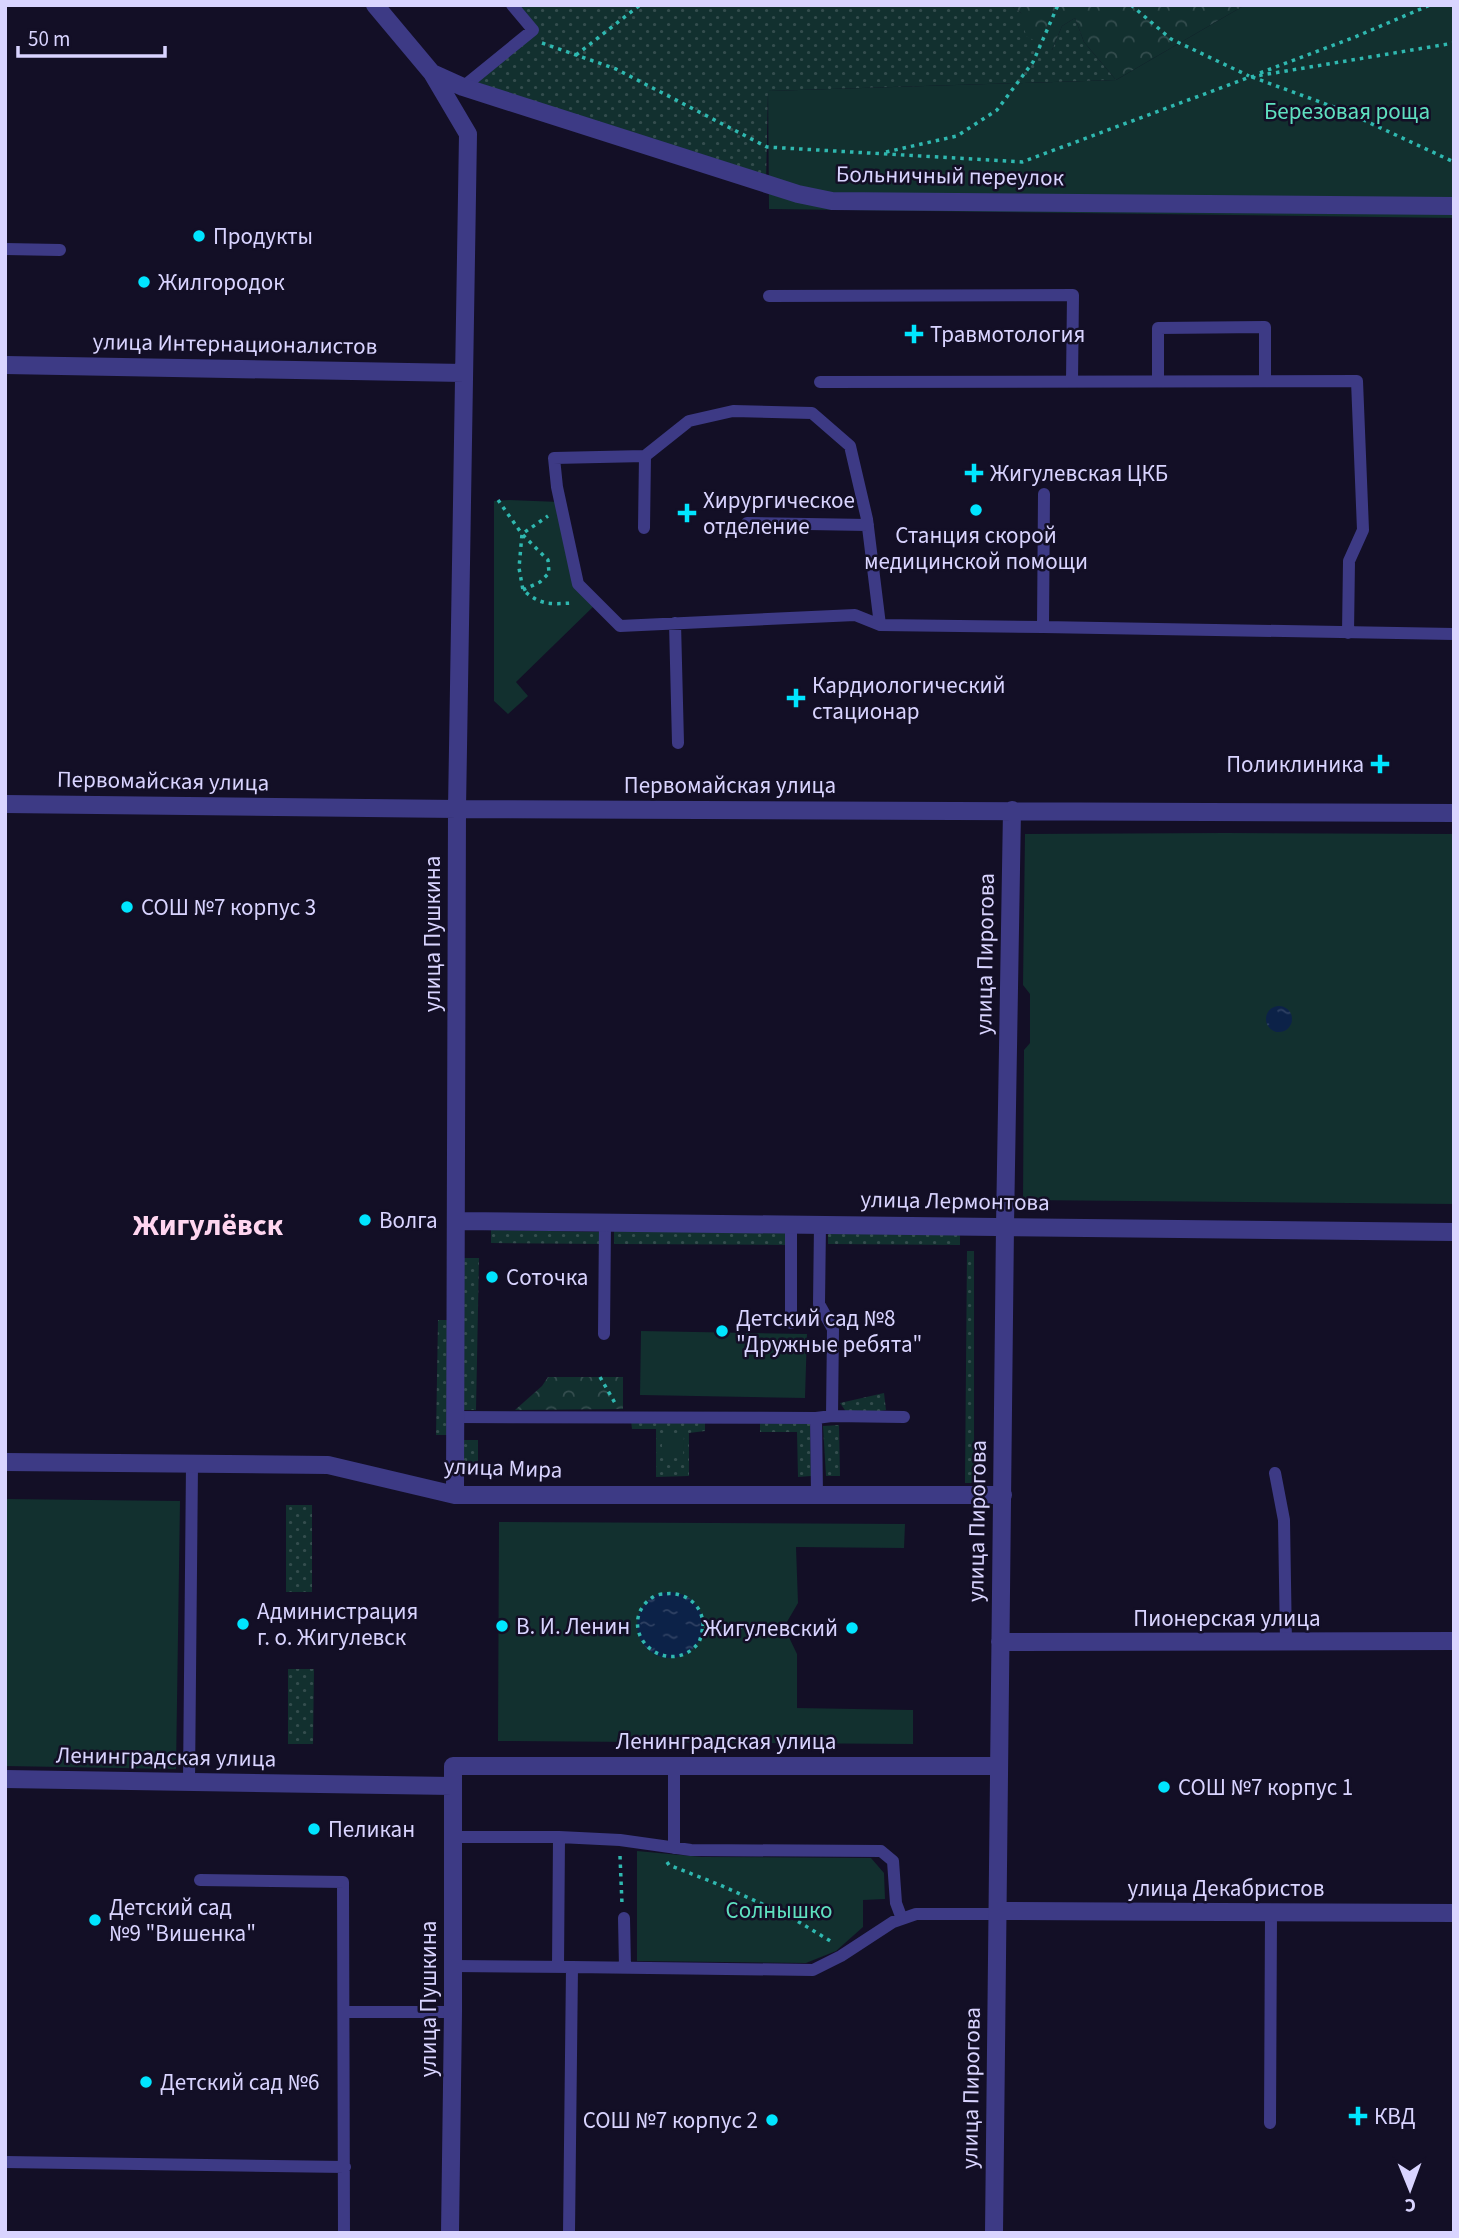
<svg xmlns="http://www.w3.org/2000/svg" width="1459" height="2238" font-family="'Source Sans 3',sans-serif">
  <defs>
    <pattern id="grass-dots" width="8" height="8" patternUnits="userSpaceOnUse" patternTransform="scale(1.75)"><rect width="8" height="8" fill="#12302f"/><path d="M2 2h.1M6 6h.1" fill="none" stroke="#344d4e" stroke-width="1.8" stroke-linecap="round"/></pattern>
    <pattern id="forest-crowns" width="20" height="18" patternUnits="userSpaceOnUse" patternTransform="scale(1.75)"><rect width="20" height="18" fill="#12302f"/><path d="M2 6a3 3 0 1 1 6 0M12 15a3 3 0 1 1 6 0" fill="none" stroke="#344d4e"/></pattern>
    <pattern id="water-ripples" width="26" height="14" patternUnits="userSpaceOnUse" patternTransform="scale(1.75)"><rect width="26" height="14" fill="#0c2248"/><path d="M2 4q2-2 4 0t4 0M15 11q2-2 4 0t4 0" fill="none" stroke="#2f4163"/></pattern>
  </defs>
  <rect width="100%" height="100%" fill="#130f26"/>
  <!-- grass -->
  <path fill="url(#grass-dots)" d="M518 5H1010L1021 13 1052 50 1062 26 1075 18 1084 42 1116 80 768 91 766 184 463 87 533 30Z
    M491 1230 602 1232 601 1244 491 1243Z
    M614 1231 787 1233V1245L614 1244Z
    M828 1233 960 1234V1245L828 1244Z
    M967 1251H974V1483H965Z
    M464 1258H479L476 1410H461Z
    M438 1320H453L451 1435H436Z
    M884 1393 886 1410 849 1416 840 1403Z
    M631 1421 705 1422V1431L689 1433V1476L656 1477V1429H632Z
    M760 1422 810 1423 811 1476 798 1477 797 1432H760Z
    M839 1425 840 1476H826L823 1426Z
    M458 1440H478V1475H458Z
    M286 1505H312V1592H286Z
    M288 1669H314L313 1744H288Z"/>
  <!-- forest -->
  <path fill="url(#forest-crowns)" d="M1010 5H1245L1116 80 1084 42 1075 18 1062 26 1052 50 1026 36 1021 13Z
    M548 1377H623V1409L515 1410 542 1386Z"/>
  <!-- park -->
  <path fill="#12302f" d="M1245 5H1454V218L769 209 768 91 1116 80Z
    M509 500 560 502 578 584 597 603 516 682 528 696 508 714 494 701V501Z
    M1225 833 1454 834V1204L1023 1200 1024 1050 1030 1043V994L1023 985 1025 834Z
    M641 1331 807 1334 805 1398 640 1395Z
    M662 1433H684L683 1457H662Z
    M5 1499 180 1501 176 1769 5 1766Z
    M499 1522 905 1524 904 1548 796 1547 798 1603 784 1627 797 1654V1708L913 1710V1744L498 1741Z
    M637 1851 702 1857 871 1858 884 1873 885 1899 863 1900V1927L836 1951 806 1963 637 1961Z"/>
  <!-- water -->
  <path fill="url(#water-ripples)" d="M1266 1019a13 13 0 1 1 26 0a13 13 0 1 1-26 0Z
    M637 1625a33 33 0 1 1 66 0a33 33 0 1 1-66 0Z"/>
  <g fill="none" stroke-linecap="round" stroke-linejoin="round">
    <!-- path -->
    <path stroke="#2fb8b0" stroke-width="3.5" stroke-dasharray="3.5 5" stroke-linecap="butt" d="M1131 5 1171 39 1249 76
      M542 43 616 69 767 147 1022 162 1250 77 1454 43
      M576 55 640 5
      M1260 73 1355 37 1430 5
      M1252 77 1342 110 1454 162
      M886 152 957 136 997 110 1033 62 1058 5
      M498 500 522 534 519 568 523 590C541 606 551 604 573 603
      M523 590 540 582 549 573 548 560 522 534 548 516
      M600 1377 615 1403
      M703 1626C703 1604 684 1591 664 1594 661 1594 655 1595 653 1597 632 1610 633 1637 652 1650 667 1661 688 1658 699 1642 701 1638 702 1631 703 1626L781 1628
      M620 1856 622 1904
      M667 1862 669 1865 720 1885 789 1916 832 1942"/>
    <!-- lane -->
    <path stroke="#3d3a85" stroke-width="12" d="M463 87 533 30 512 5
      M5 249 60 250
      M769 296 1073 295 1072 381
      M1158 380V328L1265 327V381
      M820 382 1357 381 1363 530 1349 561 1348 633
      M1044 494 1043 627 1454 634
      M747 523 868 525
      M644 528 645 456
      M675 623 678 743
      M880 625 867 519 850 446 812 413 733 411 689 421 645 456 554 458 557 487 578 584 620 626 855 615 880 625 1043 627
      M820 1224 819 1304 833 1329 832 1416
      M791 1323V1224
      M604 1334 605 1223
      M455 1417 816 1418
      M1275 1473 1284 1520 1286 1643
      M817 1495 816 1418 832 1416 904 1417
      M674 1766V1848
      M189 1782 192 1464
      M452 1837H559L620 1840 691 1850 881 1851 893 1861 896 1903 902 1919
      M200 1880 343 1882 344 2233
      M624 1918 625 1968
      M453 1966 572 1967 569 2233
      M558 1967 559 1837
      M572 1967 813 1970 841 1956 893 1922 916 1914H998
      M344 2012H453
      M1270 2123 1271 1914
      M5 2162 345 2167"/>
    <!-- street -->
    <path stroke="#3d3a85" stroke-width="18" d="M375 5 432 73 463 87 798 194 832 201 1454 206
      M432 73 468 134 457 809 455 1495
      M5 365 464 373
      M5 804 457 809 1454 813
      M457 1221 1454 1232
      M5 1462 328 1465 455 1495H1003
      M1000 1642 1454 1641
      M5 1779 452 1786
      M998 1911 1454 1913
      M450 2233 453 2012V1766H999
      M994 2233 1005 1226 1012 810"/>
  </g>
  <!-- markers -->
  <g fill="#00e5ff" stroke="#130f26" stroke-width="2.5">
    <circle cx="199" cy="236" r="7"/>
    <circle cx="144" cy="282" r="7"/>
    <path d="M910.5 323.5h7v7h7v7h-7v7h-7v-7h-7v-7h7z"/>
    <path d="M970.5 462.5h7v7h7v7h-7v7h-7v-7h-7v-7h7z"/>
    <circle cx="976" cy="510" r="7"/>
    <path d="M683.5 502.5h7v7h7v7h-7v7h-7v-7h-7v-7h7z"/>
    <path d="M792.5 687.5h7v7h7v7h-7v7h-7v-7h-7v-7h7z"/>
    <path d="M1376.5 753.5h7v7h7v7h-7v7h-7v-7h-7v-7h7z"/>
    <circle cx="127" cy="907" r="7"/>
    <circle cx="365" cy="1220" r="7"/>
    <circle cx="492" cy="1277" r="7"/>
    <circle cx="722" cy="1331" r="7"/>
    <circle cx="243" cy="1624" r="7"/>
    <circle cx="502" cy="1626" r="7"/>
    <circle cx="852" cy="1628" r="7"/>
    <circle cx="1164" cy="1787" r="7"/>
    <circle cx="314" cy="1829" r="7"/>
    <circle cx="95" cy="1920" r="7"/>
    <circle cx="146" cy="2082" r="7"/>
    <path d="M1354.5 2105.5h7v7h7v7h-7v7h-7v-7h-7v-7h7z"/>
    <circle cx="772" cy="2120" r="7"/>
  </g>
  <g text-anchor="middle" dominant-baseline="central" stroke-width="5" stroke-linejoin="round" paint-order="stroke">
    <!-- park labels -->
    <g font-size="23" fill="#5fe0c0" stroke="#130f26">
      <text x="1347" y="111">Березовая роща</text>
      <text x="779" y="1910">Солнышко</text>
    </g>
    <!-- street labels -->
    <g font-size="23" fill="#d9d4ff" stroke="#130f26">
      <text transform="translate(950 176) rotate(1)">Больничный переулок</text>
      <text transform="translate(235 344) rotate(1)">улица Интернационалистов</text>
      <text transform="translate(163 781) rotate(1)">Первомайская улица</text>
      <text x="730" y="785">Первомайская улица</text>
      <text transform="translate(432 934) rotate(-90)">улица Пушкина</text>
      <text transform="translate(985 954) rotate(-89)">улица Пирогова</text>
      <text transform="translate(955 1201) rotate(1)">улица Лермонтова</text>
      <text transform="translate(503 1468) rotate(2)">улица Мира</text>
      <text transform="translate(977 1521) rotate(-89)">улица Пирогова</text>
      <text x="1227" y="1618">Пионерская улица</text>
      <text x="726" y="1741">Ленинградская улица</text>
      <text transform="translate(166 1757) rotate(1)">Ленинградская улица</text>
      <text x="1226" y="1888">улица Декабристов</text>
      <text transform="translate(428 1999) rotate(-90)">улица Пушкина</text>
      <text transform="translate(971 2088) rotate(-89)">улица Пирогова</text>
    </g>
    <!-- poi labels -->
    <g font-size="23" fill="#d9d4ff" stroke="#130f26" text-anchor="start">
      <text x="213" y="236">Продукты</text>
      <text x="158" y="282">Жилгородок</text>
      <text x="930" y="334">Травмотология</text>
      <text x="990" y="473">Жигулевская ЦКБ</text>
      <text x="703" y="500">Хирургическое<tspan x="703" dy="26">отделение</tspan></text>
      <text x="976" y="535" text-anchor="middle">Станция скорой<tspan x="976" dy="26">медицинской помощи</tspan></text>
      <text x="812" y="685">Кардиологический<tspan x="812" dy="26">стационар</tspan></text>
      <text x="1364" y="764" text-anchor="end">Поликлиника</text>
      <text x="141" y="907">СОШ №7 корпус 3</text>
      <text x="379" y="1220">Волга</text>
      <text x="506" y="1277">Соточка</text>
      <text x="736" y="1318">Детский сад №8<tspan x="736" dy="26">"Дружные ребята"</tspan></text>
      <text x="257" y="1611">Администрация<tspan x="257" dy="26">г. о. Жигулевск</tspan></text>
      <text x="516" y="1626">В. И. Ленин</text>
      <text x="838" y="1628" text-anchor="end">Жигулевский</text>
      <text x="1178" y="1787">СОШ №7 корпус 1</text>
      <text x="328" y="1829">Пеликан</text>
      <text x="109" y="1907">Детский сад<tspan x="109" dy="26">№9 "Вишенка"</tspan></text>
      <text x="160" y="2082">Детский сад №6</text>
      <text x="1374" y="2116">КВД</text>
      <text x="758" y="2120" text-anchor="end">СОШ №7 корпус 2</text>
    </g>
    <!-- district labels -->
    <g font-size="30" font-weight="bold" fill="#ffd6f0" stroke="#130f26">
      <text x="208" y="1225">Жигулёвск</text>
    </g>
  </g>
  <!-- border -->
  <rect width="1459" height="2238" fill="none" stroke="#d9d4ff" stroke-width="14"/>
  <!-- north arrow -->
  <g transform="translate(1410 2189) rotate(179)" stroke="#130f26" stroke-width="5" paint-order="stroke">
  <path d="M0-5L12 26L0 18L-12 26Z" fill="#d9d4ff"/>
  <text y="-10" font-size="19" font-weight="bold" text-anchor="middle" fill="#d9d4ff">С</text>
  </g>
  <!-- scale -->
  <path d="M18 46v10h147v-10" fill="none" stroke="#d9d4ff" stroke-width="3.5"/>
  <text x="28" y="46" font-size="21" fill="#d9d4ff" stroke="#130f26" stroke-width="5" paint-order="stroke">50 m</text>
</svg>
